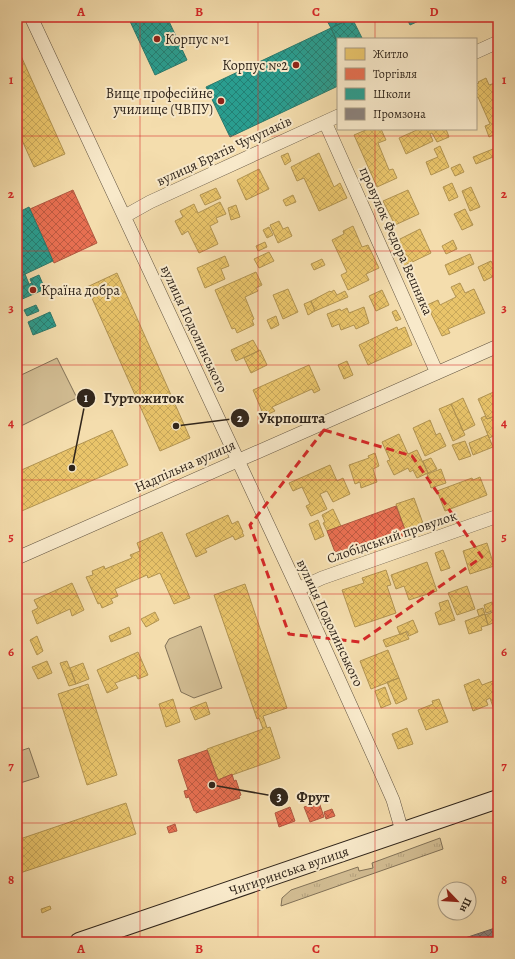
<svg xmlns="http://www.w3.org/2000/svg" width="515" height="959" font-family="Alegreya,serif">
  <defs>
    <pattern id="grass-tufts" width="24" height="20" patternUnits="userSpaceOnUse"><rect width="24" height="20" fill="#d3be94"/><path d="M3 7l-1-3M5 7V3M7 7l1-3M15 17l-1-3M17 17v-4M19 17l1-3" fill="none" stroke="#b5a37f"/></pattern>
    <pattern id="homes-cross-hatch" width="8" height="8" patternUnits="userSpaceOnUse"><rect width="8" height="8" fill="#e9c46a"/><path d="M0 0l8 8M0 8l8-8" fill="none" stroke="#c8a85b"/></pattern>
    <pattern id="shops-cross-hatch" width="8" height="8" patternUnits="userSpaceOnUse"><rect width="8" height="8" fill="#e76f51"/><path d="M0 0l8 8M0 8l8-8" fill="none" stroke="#bc5b42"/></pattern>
    <pattern id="schools-cross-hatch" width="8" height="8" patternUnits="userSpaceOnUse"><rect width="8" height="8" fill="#2a9d8f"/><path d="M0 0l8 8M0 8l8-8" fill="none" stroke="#248074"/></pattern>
    <pattern id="industry-cross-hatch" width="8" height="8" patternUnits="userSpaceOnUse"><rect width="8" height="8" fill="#8a817c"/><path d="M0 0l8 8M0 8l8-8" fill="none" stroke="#716965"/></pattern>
  </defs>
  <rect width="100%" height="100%" fill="#f4ddad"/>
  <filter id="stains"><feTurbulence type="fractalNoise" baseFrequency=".005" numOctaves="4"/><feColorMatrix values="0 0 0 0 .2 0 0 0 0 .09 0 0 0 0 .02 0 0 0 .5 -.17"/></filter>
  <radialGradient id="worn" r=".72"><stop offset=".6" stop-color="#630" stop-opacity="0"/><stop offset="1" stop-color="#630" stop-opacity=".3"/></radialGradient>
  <!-- grass -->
  <path fill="url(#grass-tufts)" stroke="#827258" d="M440 838 443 849 281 906 282 898 291 890 358 867 359 871 373 868 372 863Z"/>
  <!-- park -->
  <path fill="#d3be94" stroke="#827258" d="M57 358 77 398 17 428V377Z
    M201 626 222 688 194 698 181 692 165 646 169 639Z
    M29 748 39 777 17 784V752Z"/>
  <!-- homes -->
  <path fill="url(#homes-cross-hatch)" stroke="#b29452" d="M17 47 65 154 34 167 17 129Z
    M486 78 489 85 495 83 498 90V133L489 137 485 126 490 124 478 97 476 98V84L479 83 478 82Z
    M368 129H381L386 140 378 143 389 170 393 169 397 178 377 187 354 135Z
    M419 129H446L449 137 437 142 432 133 430 134 433 141 406 154 399 138Z
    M440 146 449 167 431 175 426 162 438 157 434 149Z
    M498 147V155L476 164 473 157Z
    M288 153 291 161 285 165 281 156Z
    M319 153 334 187 340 183 347 198 319 211 304 178 297 181 291 167Z
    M460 164 464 172 455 176 451 168Z
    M259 169 269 189 246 200 237 180Z
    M452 183 458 197 449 201 443 187Z
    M471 187 480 207 470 211 462 191Z
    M216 188 221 198 205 205 200 195Z
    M408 190 419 214 395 225 383 201Z
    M293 195 296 202 286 206 283 200Z
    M220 202 226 214 216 218 218 222 210 226 218 244 199 253 188 231 182 235 175 221 183 217 180 211 194 204 198 213Z
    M236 205 240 217 231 220 228 208Z
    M465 209 473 225 462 230 454 214Z
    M279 221 283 229 288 227 292 236 278 243 270 225Z
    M353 226 362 247 368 245 379 268 366 274 369 280 348 290 341 275 347 272 332 240 344 234 343 231Z
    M269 227 273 235 267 238 263 230Z
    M420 229 431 253 404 266 400 256 405 254 398 240Z
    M453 240 457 249 446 254 442 246Z
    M265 242 267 247 258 251 256 246Z
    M269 252 274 261 259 268 254 259Z
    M470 254 474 264 449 275 445 265Z
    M225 256 229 266 221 269 225 279 205 288 197 268Z
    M322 259 325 265 314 270 311 264Z
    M491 261 498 274 484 281 478 267Z
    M256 272 262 285 256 288 258 291 245 297 254 319 252 320 254 325 237 333 235 328 232 329 215 290Z
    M117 273 190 438 160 451 87 287Z
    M460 283 465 293 474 289 485 313 448 329 450 333 442 336 427 305 438 300 440 305 456 297 451 287Z
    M288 289 298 312 283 319 273 295Z
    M334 290 337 295 345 291 348 297 315 311 311 301 330 291 331 292Z
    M382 290 389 305 376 311 369 296Z
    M311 301 315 311 308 315 304 304Z
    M364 307 369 323 356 329 354 325 341 330 339 324 332 327 327 314 340 309 341 311 347 308 349 313Z
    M396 310 401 319 396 321 392 312Z
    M276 316 279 325 271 329 267 320Z
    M397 327 398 330 405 327 412 345 368 365 359 345Z
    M253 340 259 351 236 361 231 350Z
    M260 350 267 365 251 373 244 358Z
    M347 361 353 375 344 379 338 365Z
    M309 365 320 390 314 393 312 389 272 407 275 411 264 416 253 390Z
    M498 390V415L487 419 478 399Z
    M463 398 475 425 463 431 451 404Z
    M451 404 465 435 453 441 439 409Z
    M498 415V434L489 438 481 418 485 416 487 419Z
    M430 420 436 435 440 433 446 446 425 456 413 428Z
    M112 430 128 465 17 513V472Z
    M399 434 408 454 417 450 428 473 417 478 413 470 410 472 408 468 394 475 387 461 390 460 382 442Z
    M488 435 493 447 473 455 469 443Z
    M465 441 471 456 459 460 452 445Z
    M498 452V465L494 454Z
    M375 453 379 466 373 469 377 482 361 488 360 482 355 484 349 465 369 458 368 456Z
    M431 458 437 469 428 473 423 461Z
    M330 465 337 481 343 478 350 494 333 502 327 491 320 494 327 509 311 516 306 506 310 504 302 487 293 491 289 483Z
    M441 469 446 483 431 488 427 474Z
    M480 477 487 495 445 511 437 491 472 478 473 480Z
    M414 498 425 529 407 536 396 504Z
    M333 509 341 526 327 531 323 523 325 522 322 515Z
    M228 515 232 524 238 521 243 532H242L244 536 235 540 233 536 205 549 207 552 196 557 186 534Z
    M318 520 324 536 315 540 309 524Z
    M162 532 190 598 174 604 160 573 148 578 147 575 115 589 118 596 111 599 113 603 102 608 100 603 98 604 86 577 93 575 92 571 104 566 105 569 132 558 130 555 140 551 137 543Z
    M487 543 494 566 470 574 463 551Z
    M443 550 450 568 441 571 435 553Z
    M427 562 437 591 409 600 404 586 396 589 391 575Z
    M386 570 391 585 387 586 396 613 355 627 342 590 364 583 362 578Z
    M72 583 84 610 72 616 70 609 37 624 32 611 38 608 34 600Z
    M245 584 287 708 263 716 267 728 270 727 280 758 218 780 207 749 263 729 259 718 257 719 214 595Z
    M467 586 475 609 457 615 448 593Z
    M448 600 455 620 439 625 435 613 441 610 439 603Z
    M492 602 495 610 486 613 484 605Z
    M483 608 485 614 479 616 477 610Z
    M498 610V621L488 625 485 615Z
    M155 612 159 620 146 627 141 619Z
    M485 614 488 625 481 627 482 630 469 634 465 621Z
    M413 620 418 632 409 636 407 631 400 635 397 627Z
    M129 627 131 634 111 642 109 636Z
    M406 632 409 639 386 647 383 640Z
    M37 636 43 651 37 655 30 640Z
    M388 650 399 678 371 689 360 661Z
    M138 652 148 675 138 679 136 675 115 683 118 688 107 693 97 670Z
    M47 661 52 673 38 679 32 667Z
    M67 661 76 684 69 686 60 663Z
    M83 663 89 679 76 684 70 668Z
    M399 678 407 699 396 704 387 682Z
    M479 679 482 685 498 679V705L493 707 490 698 486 700 488 705 473 711 464 685Z
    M88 684 117 775 87 785 58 694Z
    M385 687 391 704 381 708 375 691Z
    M173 699 180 722 166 727 159 704Z
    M439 699 448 722 426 730 418 710 433 704 432 701Z
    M206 702 210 714 195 720 190 708Z
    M407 728 413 744 398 749 392 734Z
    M126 803 136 834 17 874V840Z
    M50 906 51 909 42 913 41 909Z"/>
  <!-- shops -->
  <path fill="url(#shops-cross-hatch)" stroke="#b05941" d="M73 190 97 243 54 263 30 209Z
    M396 506 407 535 338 560 327 531Z
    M207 750 218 780 232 774 234 781 236 780 241 795 239 796 240 798 196 813V811H194L189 797 186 798 184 791 188 790 178 760Z
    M319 802 324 817 310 822 304 807Z
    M290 807 295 821 279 827 275 813Z
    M332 809 335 816 326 819 324 812Z
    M175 824 177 831 169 833 167 827Z"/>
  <!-- schools -->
  <path fill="url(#schools-cross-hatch)" stroke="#2c796c" d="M128 17H167L187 60 155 75Z
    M325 17H350V19L331 28Z
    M406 17H422L423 19 410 25Z
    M352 18 362 38 338 39V44L331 28Z
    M331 28 338 44V86L230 137 206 87Z
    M29 207 53 261 19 277 17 273V213Z
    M25 274 29 284 17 289V278Z
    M39 275 45 289 36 293 30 279Z
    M32 283 36 293 20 300 17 289Z
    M36 305 39 311 27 316 24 310Z
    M50 312 56 326 33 335 28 322Z"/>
  <!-- industry -->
  <path fill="url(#industry-cross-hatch)" stroke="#6f655f" d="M498 927V942L456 941Z"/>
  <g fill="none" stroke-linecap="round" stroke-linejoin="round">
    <defs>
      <path id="minor" d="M31 17 298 589 378 766 393 800 402 831
        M476 52 498 42
        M325 122 437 373
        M125 216 150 202 338 116
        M17 558 498 346
        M298 589 322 578 498 516"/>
      <path id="secondary" d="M79 942 498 799"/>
    </defs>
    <!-- minor casing -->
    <use href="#minor" stroke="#615340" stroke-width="14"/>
    <!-- secondary casing -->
    <use href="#secondary" stroke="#30251b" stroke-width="20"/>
    <!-- minor -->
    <use href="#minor" stroke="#f8e9ca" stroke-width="13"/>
    <!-- secondary -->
    <use href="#secondary" stroke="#f8e9ca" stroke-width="18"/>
  </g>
  <!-- marked area -->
  <path fill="none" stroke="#d62828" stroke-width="3" stroke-dasharray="8 5" stroke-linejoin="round" d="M324 430 412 456 482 557 360 642 289 634 250 525Z"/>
  <!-- grid -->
  <path fill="none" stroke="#d62828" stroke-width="1" stroke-opacity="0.55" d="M140 17V942M258 17V942M375 17V39M375 129V942M17 136H498M17 251H498M17 365H498M17 480H498M17 594H498M17 708H498M17 823H498"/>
  <!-- markers -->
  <g fill="#8f2418" stroke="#f8e9ca" stroke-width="1.5">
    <circle cx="157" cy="39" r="4"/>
    <circle cx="296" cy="65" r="4"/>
    <circle cx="221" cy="101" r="4"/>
    <circle cx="33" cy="290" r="4"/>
  </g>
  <g text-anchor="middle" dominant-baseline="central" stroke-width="4" stroke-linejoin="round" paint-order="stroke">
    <!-- poi labels -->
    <g font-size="14" fill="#30251b" stroke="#f8e9ca" text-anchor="start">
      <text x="165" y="39">Корпус №1</text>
      <text x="288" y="65" text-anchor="end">Корпус №2</text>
      <text x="213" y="93" text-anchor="end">Вище професійне<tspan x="213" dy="16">училище (ЧВПУ)</tspan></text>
      <text x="41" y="290">Країна добра</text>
    </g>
    <!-- street labels -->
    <g font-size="14" fill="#30251b" stroke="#f8e9ca">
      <text transform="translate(224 151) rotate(-25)">вулиця Братів Чучупаків</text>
      <text transform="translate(396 241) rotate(66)">провулок Федора Вешняка</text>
      <text transform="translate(194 329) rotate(65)">вулиця Подолинського</text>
      <text transform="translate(185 466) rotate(-24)">Надпільна вулиця</text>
      <text transform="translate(392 537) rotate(-19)">Слобідський провулок</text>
      <text transform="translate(330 623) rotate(65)">вулиця Подолинського</text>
      <text transform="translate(289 871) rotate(-19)">Чигиринська вулиця</text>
    </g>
  </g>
  <!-- callouts -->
  <path fill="none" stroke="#30251b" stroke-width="1.5" d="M72 468L86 398M176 426L240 418M212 785L279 797"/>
  <g fill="#30251b" stroke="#f8e9ca" stroke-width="1.5">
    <circle cx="72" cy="468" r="4"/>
    <circle cx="176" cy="426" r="4"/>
    <circle cx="212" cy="785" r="4"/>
    <circle cx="86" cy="398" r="10"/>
    <circle cx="240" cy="418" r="10"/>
    <circle cx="279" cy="797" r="10"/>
  </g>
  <g font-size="12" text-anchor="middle" font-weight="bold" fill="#fff">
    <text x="86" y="402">1</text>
    <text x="240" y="422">2</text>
    <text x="279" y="801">3</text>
  </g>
  <g font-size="15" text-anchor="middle" font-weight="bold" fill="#30251b" stroke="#f8e9ca" stroke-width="4" stroke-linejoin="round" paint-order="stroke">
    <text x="144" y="403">Гуртожиток</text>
    <text x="292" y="423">Укрпошта</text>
    <text x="313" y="802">Фрут</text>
  </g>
  <!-- margin -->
  <rect width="515" height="959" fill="none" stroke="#f4ddad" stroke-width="44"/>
  <!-- legend -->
  <rect x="337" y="38" width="140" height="92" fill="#f8e9ca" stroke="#a89b84"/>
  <rect x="345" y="48" width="20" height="12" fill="#e9c46a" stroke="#a89b84"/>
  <text x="373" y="58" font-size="12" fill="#30251b">Житло</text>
  <rect x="345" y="68" width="20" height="12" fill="#e76f51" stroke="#a89b84"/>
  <text x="373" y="78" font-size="12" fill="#30251b">Торгівля</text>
  <rect x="345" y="88" width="20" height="12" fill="#2a9d8f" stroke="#a89b84"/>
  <text x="373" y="98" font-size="12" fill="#30251b">Школи</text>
  <rect x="345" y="108" width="20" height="12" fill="#8a817c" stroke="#a89b84"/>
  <text x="373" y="118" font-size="12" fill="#30251b">Промзона</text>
  <!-- north arrow -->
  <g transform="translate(457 901) rotate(115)"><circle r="19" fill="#f8e9ca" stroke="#a89b84"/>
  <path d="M0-3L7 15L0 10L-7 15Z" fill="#8f2418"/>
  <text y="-6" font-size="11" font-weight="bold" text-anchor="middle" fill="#30251b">Пн</text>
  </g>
  <rect x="22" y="22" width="471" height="915" fill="none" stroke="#d62828" stroke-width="1.5"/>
  <g font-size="13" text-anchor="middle" font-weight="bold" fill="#d62828">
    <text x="81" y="16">A</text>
    <text x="199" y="16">B</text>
    <text x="316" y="16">C</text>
    <text x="434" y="16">D</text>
    <text x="11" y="84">1</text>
    <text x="504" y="84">1</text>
    <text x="11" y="198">2</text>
    <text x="504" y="198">2</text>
    <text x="11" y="312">3</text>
    <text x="504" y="312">3</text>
    <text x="11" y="427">4</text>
    <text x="504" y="427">4</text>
    <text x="11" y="541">5</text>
    <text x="504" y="541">5</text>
    <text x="11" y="656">6</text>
    <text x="504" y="656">6</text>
    <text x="11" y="770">7</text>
    <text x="504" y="770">7</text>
    <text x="11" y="884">8</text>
    <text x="504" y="884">8</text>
    <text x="81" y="953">A</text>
    <text x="199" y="953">B</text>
    <text x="316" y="953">C</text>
    <text x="434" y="953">D</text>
  </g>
  <rect width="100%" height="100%" filter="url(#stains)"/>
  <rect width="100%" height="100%" fill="url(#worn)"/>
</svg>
